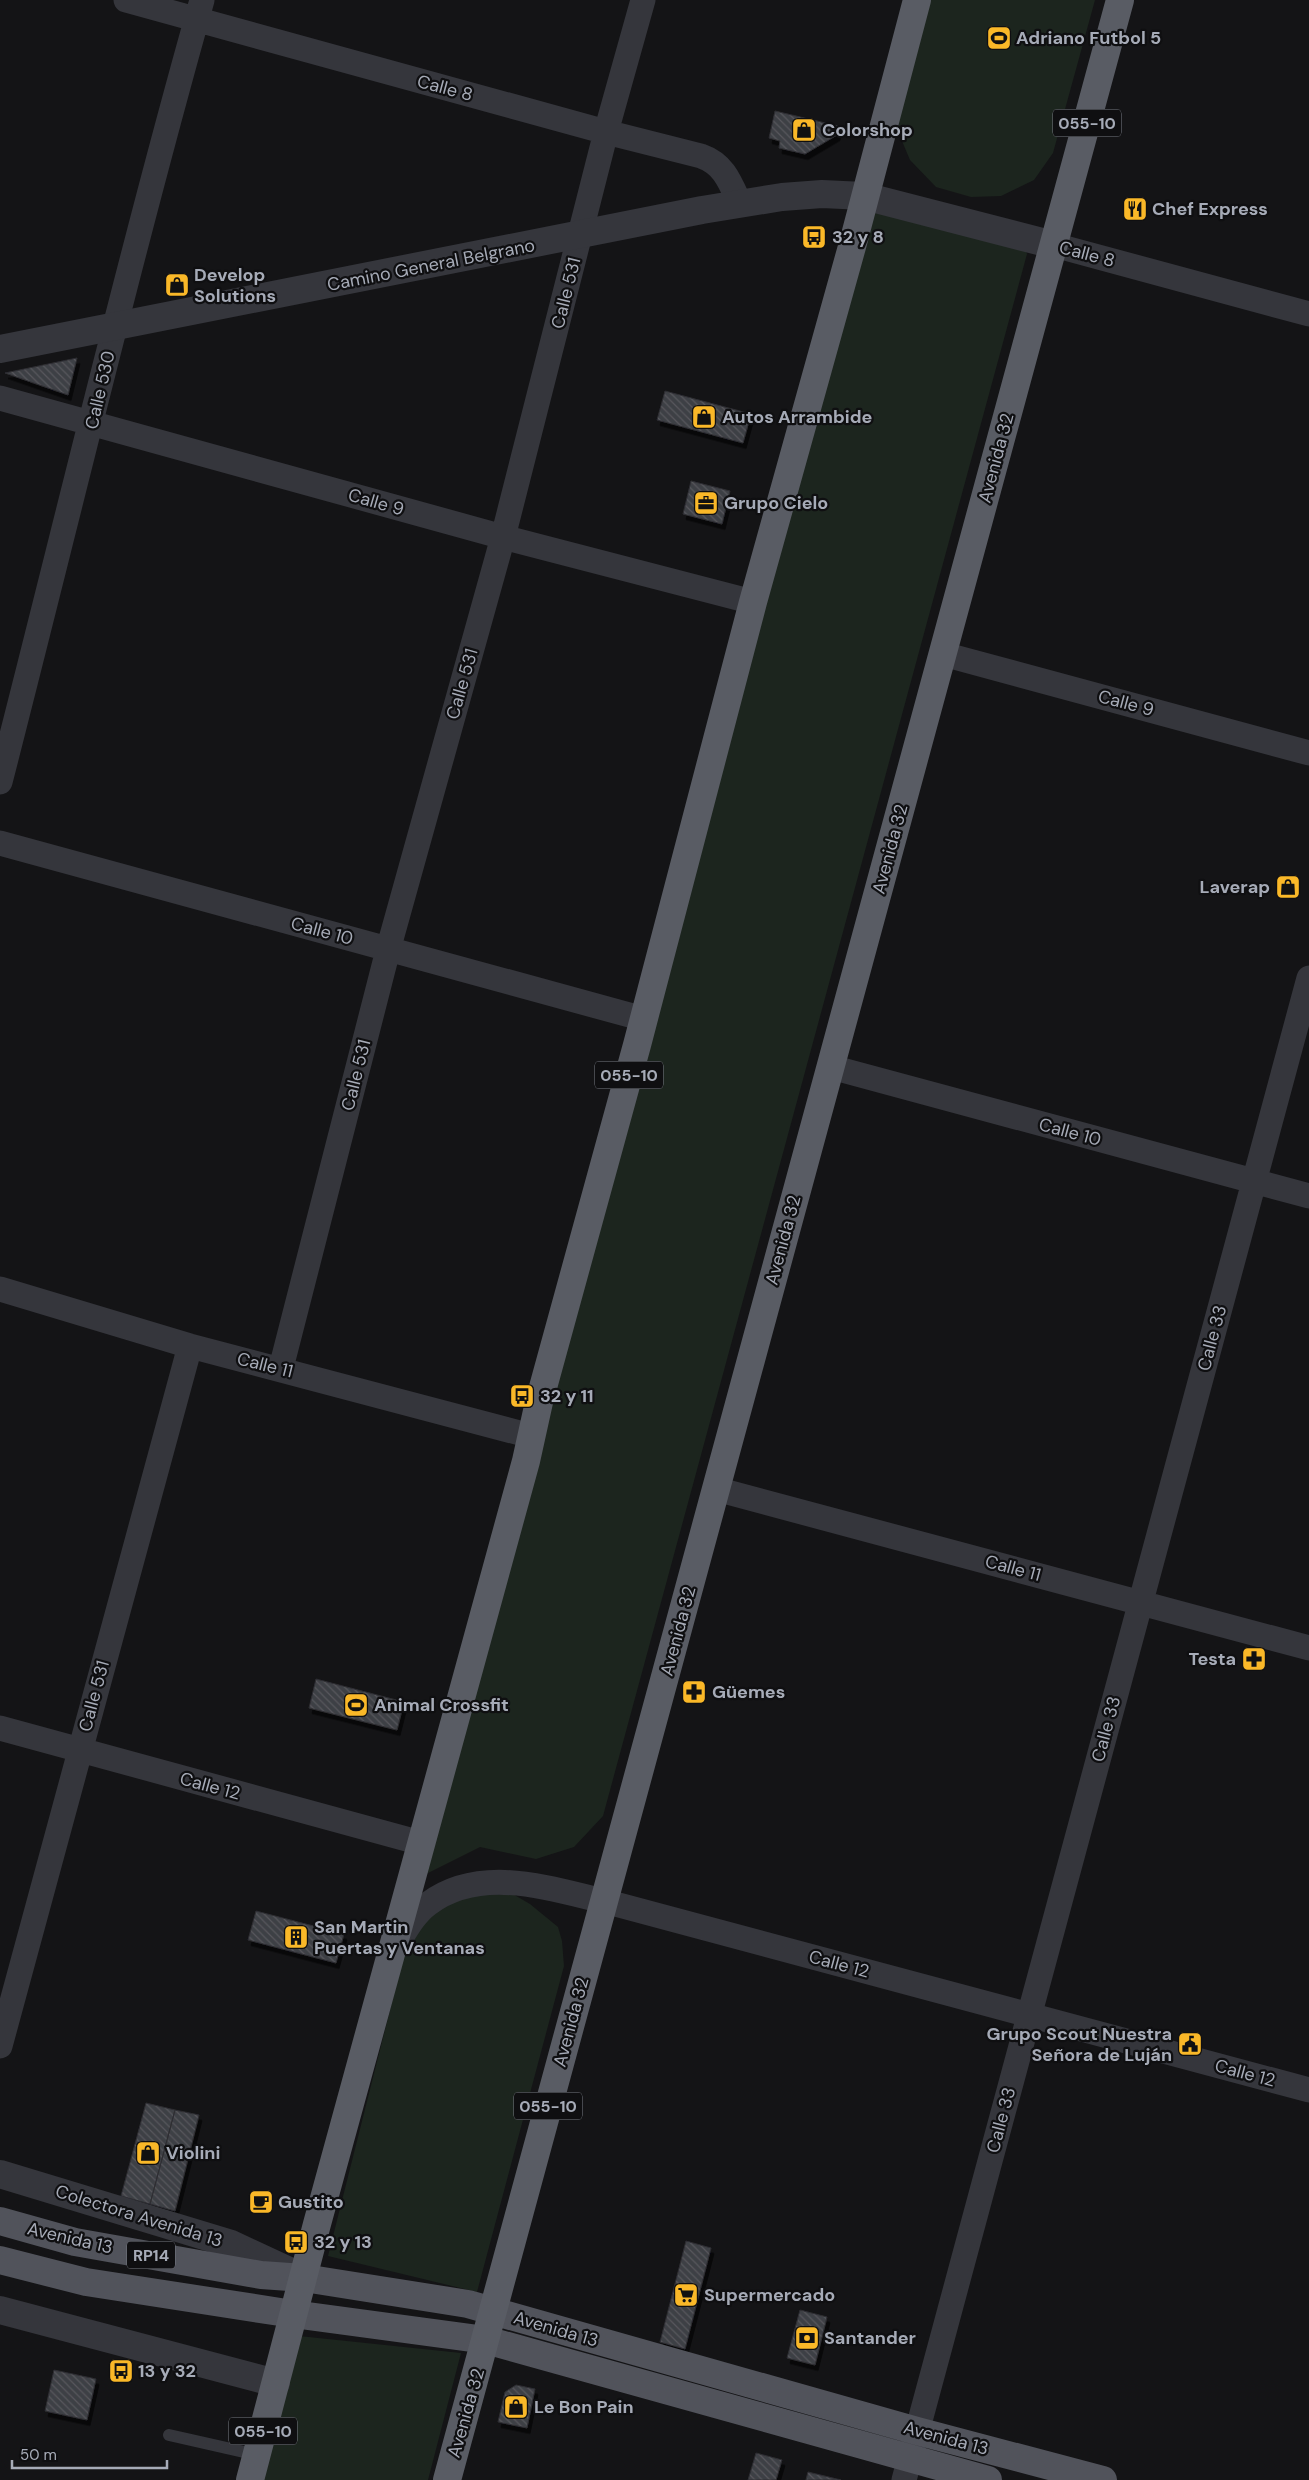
<svg xmlns="http://www.w3.org/2000/svg" width="1309" height="2480" font-family="'DM Sans',sans-serif">
  <defs>
    <pattern id="building-back-hatch" width="6" height="6" patternUnits="userSpaceOnUse" patternTransform="scale(1.25)"><rect width="6" height="6" fill="#3e3f44"/><path d="M-1 5l2 2M0 0l6 6M5-1l2 2" fill="none" stroke="#57585d"/></pattern>
    <filter id="shadow"><feDropShadow dx="3" dy="5.5" stdDeviation="0" flood-color="#0009"/></filter>
  </defs>
  <rect width="100%" height="100%" fill="#141416"/>
  <!-- grass -->
  <path fill="#1c251e" d="M928 0H1095L1053 153 1034 180 1001 196 971 197 936 187 910 160 899 134 898 115Z
    M870 211 1024 246 1027 254 603 1816 574 1847 536 1859 480 1847 426 1874Z
    M483 1889 511 1893 530 1904 558 1927 562 1941 564 1966 477 2292 328 2256 412 1923 453 1900Z
    M299 2336 461 2353 428 2480H262Z"/>
  <!-- building -->
  <path fill="url(#building-back-hatch)" stroke="#2e2e33" filter="url(#shadow)" d="M775 111 838 126 837 135 805 154 779 148 780 141 769 138Z
    M77 358 68 395 5 373Z
    M665 391 751 414 743 443 657 420Z
    M691 481 730 491 722 524 683 514Z
    M316 1679 404 1702 397 1730 309 1708Z
    M256 1911 344 1934 336 1963 248 1940Z
    M146 2103 175 2110 150 2204 121 2196Z
    M175 2110 199 2115 175 2211 150 2204Z
    M686 2241 711 2248 685 2349 660 2342Z
    M800 2310 827 2317 815 2365 787 2358Z
    M54 2370 96 2379 87 2420 45 2411Z
    M516 2385 535 2389 527 2428 498 2422 505 2392Z
    M756 2453 782 2460 776 2480H748Z
    M808 2472 841 2480H806Z"/>
  <g fill="none" stroke-linecap="round" stroke-linejoin="round">
    <!-- service -->
    <path stroke="#35363c" stroke-width="12" d="M169 2435 257 2455"/>
    <!-- minor -->
    <path stroke="#35363c" stroke-width="25" d="M126 0 606 132 701 156C724 164 730 182 740 204
      M1054 245 1309 314
      M0 398 503 537 753 602
      M943 654 1309 753
      M0 782C67 521 129 259 202 0
      M0 843 644 1019
      M831 1067 1309 1196
      M0 1289 190 1346 531 1436
      M281 1368 388 950 503 537 606 132 643 0
      M716 1489 1309 1648
      M0 1728 421 1843
      M396 1946C405 1932 414 1914 428 1904 480 1865 548 1888 604 1901L1309 2090
      M0 2046 190 1346
      M904 2480 1309 978"/>
    <!-- tertiary -->
    <path stroke="#35363c" stroke-width="28" d="M0 349 702 210 782 197 822 194 864 196 1054 245
      M0 2174 231 2244 304 2278
      M0 2310 276 2383"/>
    <!-- primary -->
    <path stroke="#51535b" stroke-width="28" d="M0 2221 75 2242 261 2275 304 2278 468 2304 917 2431 1103 2480
      M0 2260 86 2282 293 2314 486 2340 988 2480"/>
    <!-- trunk -->
    <path stroke="#595c64" stroke-width="28" d="M250 2480 317 2224 526 1461 539 1402 637 1045 753 602 853 243 917 0
      M447 2480 1120 0"/>
  </g>
  <!-- icons -->
  <defs>
    <symbol id="stadium-square" viewBox="-11 -11 22 22"><rect x="-9" y="-9" width="18" height="18" rx="4" fill="#fab828" stroke="#0f0f11"/><path d="M0-5a6.5 5 0 1 0 0 10a6.5 5 0 1 0 0-10ZM-3.5-1.8h7v3.6h-7Z" fill="#111"/></symbol>
    <symbol id="shop-square" viewBox="-11 -11 22 22"><rect x="-9" y="-9" width="18" height="18" rx="4" fill="#fab828" stroke="#0f0f11"/><path d="M-5-2.5h2.3a2.7 3.5 0 0 1 5.4 0H5L5.5 6h-11ZM-1.5-2.5h3a1.5 2.3 0 0 0-3 0Z" fill="#111"/></symbol>
    <symbol id="restaurant-square" viewBox="-11 -11 22 22"><rect x="-9" y="-9" width="18" height="18" rx="4" fill="#fab828" stroke="#0f0f11"/><path d="M-5-6h1v4h1v-4h1v4h1v-4h1v5L-1.5 .5V6h-2V.5L-5-1ZM5-6V6H3V1.5H1.5Q1.5-4 5-6Z" fill="#111"/></symbol>
    <symbol id="bus-square" viewBox="-11 -11 22 22"><rect x="-9" y="-9" width="18" height="18" rx="4" fill="#fab828" stroke="#0f0f11"/><path d="M-5-6H5V4H4V6H2V4H-2V6H-4V4H-5ZM-3.5-4V0h7V-4ZM-3.5 1.2v1.5H-2V1.2ZM2 1.2v1.5H3.5V1.2Z" fill="#111"/></symbol>
    <symbol id="office-square" viewBox="-11 -11 22 22"><rect x="-9" y="-9" width="18" height="18" rx="4" fill="#fab828" stroke="#0f0f11"/><path d="M-6-3h4V-5.5h4V-3h4V5H-6ZM-1-4.5V-3h2v-1.5ZM-6 0V1H6V0Z" fill="#111"/></symbol>
    <symbol id="pharmacy-square" viewBox="-11 -11 22 22"><rect x="-9" y="-9" width="18" height="18" rx="4" fill="#fab828" stroke="#0f0f11"/><path d="M-2-6h4v4h4v4h-4v4h-4v-4h-4v-4h4Z" fill="#111"/></symbol>
    <symbol id="building-square" viewBox="-11 -11 22 22"><rect x="-9" y="-9" width="18" height="18" rx="4" fill="#fab828" stroke="#0f0f11"/><path d="M-4-6H4V6H1V3H-1V6H-4ZM-2.5-4.3h1.7v1.8h-1.7ZM.8-4.3h1.7v1.8H.8ZM-2.5-1h1.7V.8h-1.7ZM.8-1h1.7V.8H.8Z" fill="#111"/></symbol>
    <symbol id="civic-square" viewBox="-11 -11 22 22"><rect x="-9" y="-9" width="18" height="18" rx="4" fill="#fab828" stroke="#0f0f11"/><path d="M-.6-6.5H3V-4.5H.6V-3L4-1V1h2V6H-6V1h2V-1L-.6-3ZM-1.2 2.5V6h2.4V2.5Z" fill="#111"/></symbol>
    <symbol id="cafe-square" viewBox="-11 -11 22 22"><rect x="-9" y="-9" width="18" height="18" rx="4" fill="#fab828" stroke="#0f0f11"/><path d="M-5.5-4.5H6V0H3Q3 3.5 0 3.5H-2.5Q-5.5 3.5-5.5 0ZM3-3.2v2h1.7v-2ZM-6 4.5H4V6H-6Z" fill="#111"/></symbol>
    <symbol id="supermarket-square" viewBox="-11 -11 22 22"><rect x="-9" y="-9" width="18" height="18" rx="4" fill="#fab828" stroke="#0f0f11"/><path d="M-6-5.5h2.5l.6 2H6L4.5 2H-2.5L-4.4-4H-6ZM-1.5 3.2a1.3 1.3 0 1 0 .1 0ZM3 3.2a1.3 1.3 0 1 0 .1 0Z" fill="#111"/></symbol>
    <symbol id="bank-square" viewBox="-11 -11 22 22"><rect x="-9" y="-9" width="18" height="18" rx="4" fill="#fab828" stroke="#0f0f11"/><path d="M-6-4H6V4H-6ZM0-2.3a2.3 2.3 0 1 0 0 4.6a2.3 2.3 0 1 0 0-4.6Z" fill="#111"/></symbol>
  </defs>
  <g fill-rule="evenodd">
    <use href="#stadium-square" x="985" y="24" width="28" height="28"/>
    <use href="#shop-square" x="790" y="116" width="28" height="28"/>
    <use href="#restaurant-square" x="1121" y="195" width="28" height="28"/>
    <use href="#bus-square" x="800" y="223" width="28" height="28"/>
    <use href="#shop-square" x="163" y="271" width="28" height="28"/>
    <use href="#shop-square" x="690" y="403" width="28" height="28"/>
    <use href="#office-square" x="692" y="489" width="28" height="28"/>
    <use href="#shop-square" x="1274" y="873" width="28" height="28"/>
    <use href="#bus-square" x="508" y="1382" width="28" height="28"/>
    <use href="#pharmacy-square" x="1240" y="1645" width="28" height="28"/>
    <use href="#pharmacy-square" x="680" y="1678" width="28" height="28"/>
    <use href="#stadium-square" x="342" y="1691" width="28" height="28"/>
    <use href="#building-square" x="282" y="1923" width="28" height="28"/>
    <use href="#civic-square" x="1176" y="2030" width="28" height="28"/>
    <use href="#shop-square" x="134" y="2139" width="28" height="28"/>
    <use href="#cafe-square" x="247" y="2188" width="28" height="28"/>
    <use href="#bus-square" x="282" y="2228" width="28" height="28"/>
    <use href="#supermarket-square" x="672" y="2281" width="28" height="28"/>
    <use href="#bank-square" x="793" y="2324" width="28" height="28"/>
    <use href="#bus-square" x="107" y="2357" width="28" height="28"/>
    <use href="#shop-square" x="502" y="2393" width="28" height="28"/>
  </g>
  <g text-anchor="middle" dominant-baseline="central" stroke-width="4.5" stroke-linejoin="round" paint-order="stroke">
    <!-- shield labels -->
    <g fill="#0f0f11" stroke="#797c85" stroke-width="1">
      <rect x="1053" y="109.5" width="68" height="27" rx="4"/>
      <rect x="595" y="1061.5" width="68" height="27" rx="4"/>
      <rect x="514" y="2092.5" width="68" height="27" rx="4"/>
      <rect x="127" y="2241.5" width="48" height="27" rx="4"/>
      <rect x="229" y="2417.5" width="68" height="27" rx="4"/>
    </g>
    <g font-size="16" font-weight="bold" fill="#a6abb7">
      <text x="1087" y="123">055-10</text>
      <text x="629" y="1075">055-10</text>
      <text x="548" y="2106">055-10</text>
      <text x="151" y="2255">RP14</text>
      <text x="263" y="2431">055-10</text>
    </g>
    <!-- poi labels -->
    <g font-size="18" font-weight="bold" fill="#a6abb7" stroke="#0f0f11" text-anchor="start">
      <text x="1016" y="38">Adriano Futbol 5</text>
      <text x="822" y="130">Colorshop</text>
      <text x="1152" y="209">Chef Express</text>
      <text x="832" y="237">32 y 8</text>
      <text x="194" y="275">Develop<tspan x="194" dy="21">Solutions</tspan></text>
      <text x="722" y="417">Autos Arrambide</text>
      <text x="724" y="503">Grupo Cielo</text>
      <text x="1270" y="887" text-anchor="end">Laverap</text>
      <text x="540" y="1396">32 y 11</text>
      <text x="1236" y="1659" text-anchor="end">Testa</text>
      <text x="712" y="1692">Güemes</text>
      <text x="374" y="1705">Animal Crossfit</text>
      <text x="314" y="1927">San Martin<tspan x="314" dy="21">Puertas y Ventanas</tspan></text>
      <text x="1172" y="2034" text-anchor="end">Grupo Scout Nuestra<tspan x="1172" dy="21">Señora de Luján</tspan></text>
      <text x="166" y="2153">Violini</text>
      <text x="278" y="2202">Gustito</text>
      <text x="314" y="2242">32 y 13</text>
      <text x="704" y="2295">Supermercado</text>
      <text x="824" y="2338">Santander</text>
      <text x="138" y="2371">13 y 32</text>
      <text x="534" y="2407">Le Bon Pain</text>
    </g>
    <!-- street labels -->
    <g font-size="18" fill="#a6abb7" stroke="#0f0f11">
      <text transform="translate(445 88) rotate(15)">Calle 8</text>
      <text transform="translate(1087 254) rotate(15)">Calle 8</text>
      <text transform="translate(431 265) rotate(-11)">Camino General Belgrano</text>
      <text transform="translate(566 293) rotate(-76)">Calle 531</text>
      <text transform="translate(100 390) rotate(-77)">Calle 530</text>
      <text transform="translate(996 458) rotate(-75)">Avenida 32</text>
      <text transform="translate(376 502) rotate(16)">Calle 9</text>
      <text transform="translate(462 684) rotate(-74)">Calle 531</text>
      <text transform="translate(1126 703) rotate(15)">Calle 9</text>
      <text transform="translate(890 849) rotate(-75)">Avenida 32</text>
      <text transform="translate(322 931) rotate(15)">Calle 10</text>
      <text transform="translate(356 1075) rotate(-76)">Calle 531</text>
      <text transform="translate(1070 1132) rotate(15)">Calle 10</text>
      <text transform="translate(783 1240) rotate(-75)">Avenida 32</text>
      <text transform="translate(1212 1338) rotate(-75)">Calle 33</text>
      <text transform="translate(265 1365) rotate(14)">Calle 11</text>
      <text transform="translate(1013 1568) rotate(15)">Calle 11</text>
      <text transform="translate(678 1631) rotate(-75)">Avenida 32</text>
      <text transform="translate(94 1696) rotate(-75)">Calle 531</text>
      <text transform="translate(1106 1729) rotate(-75)">Calle 33</text>
      <text transform="translate(210 1786) rotate(15)">Calle 12</text>
      <text transform="translate(839 1964) rotate(15)">Calle 12</text>
      <text transform="translate(571 2022) rotate(-75)">Avenida 32</text>
      <text transform="translate(1245 2073) rotate(15)">Calle 12</text>
      <text transform="translate(1001 2120) rotate(-75)">Calle 33</text>
      <text transform="translate(139 2216) rotate(17)">Colectora Avenida 13</text>
      <text transform="translate(70 2238) rotate(13)">Avenida 13</text>
      <text transform="translate(556 2329) rotate(16)">Avenida 13</text>
      <text transform="translate(466 2413) rotate(-74)">Avenida 32</text>
      <text transform="translate(946 2438) rotate(15)">Avenida 13</text>
    </g>
  </g>
  <!-- scale -->
  <path d="M12 2460v8h155v-8" fill="none" stroke="#a6abb7" stroke-width="2.5"/>
  <text x="20" y="2460" font-size="15" fill="#a6abb7" stroke="#0f0f11" stroke-width="4" paint-order="stroke">50 m</text>
</svg>
